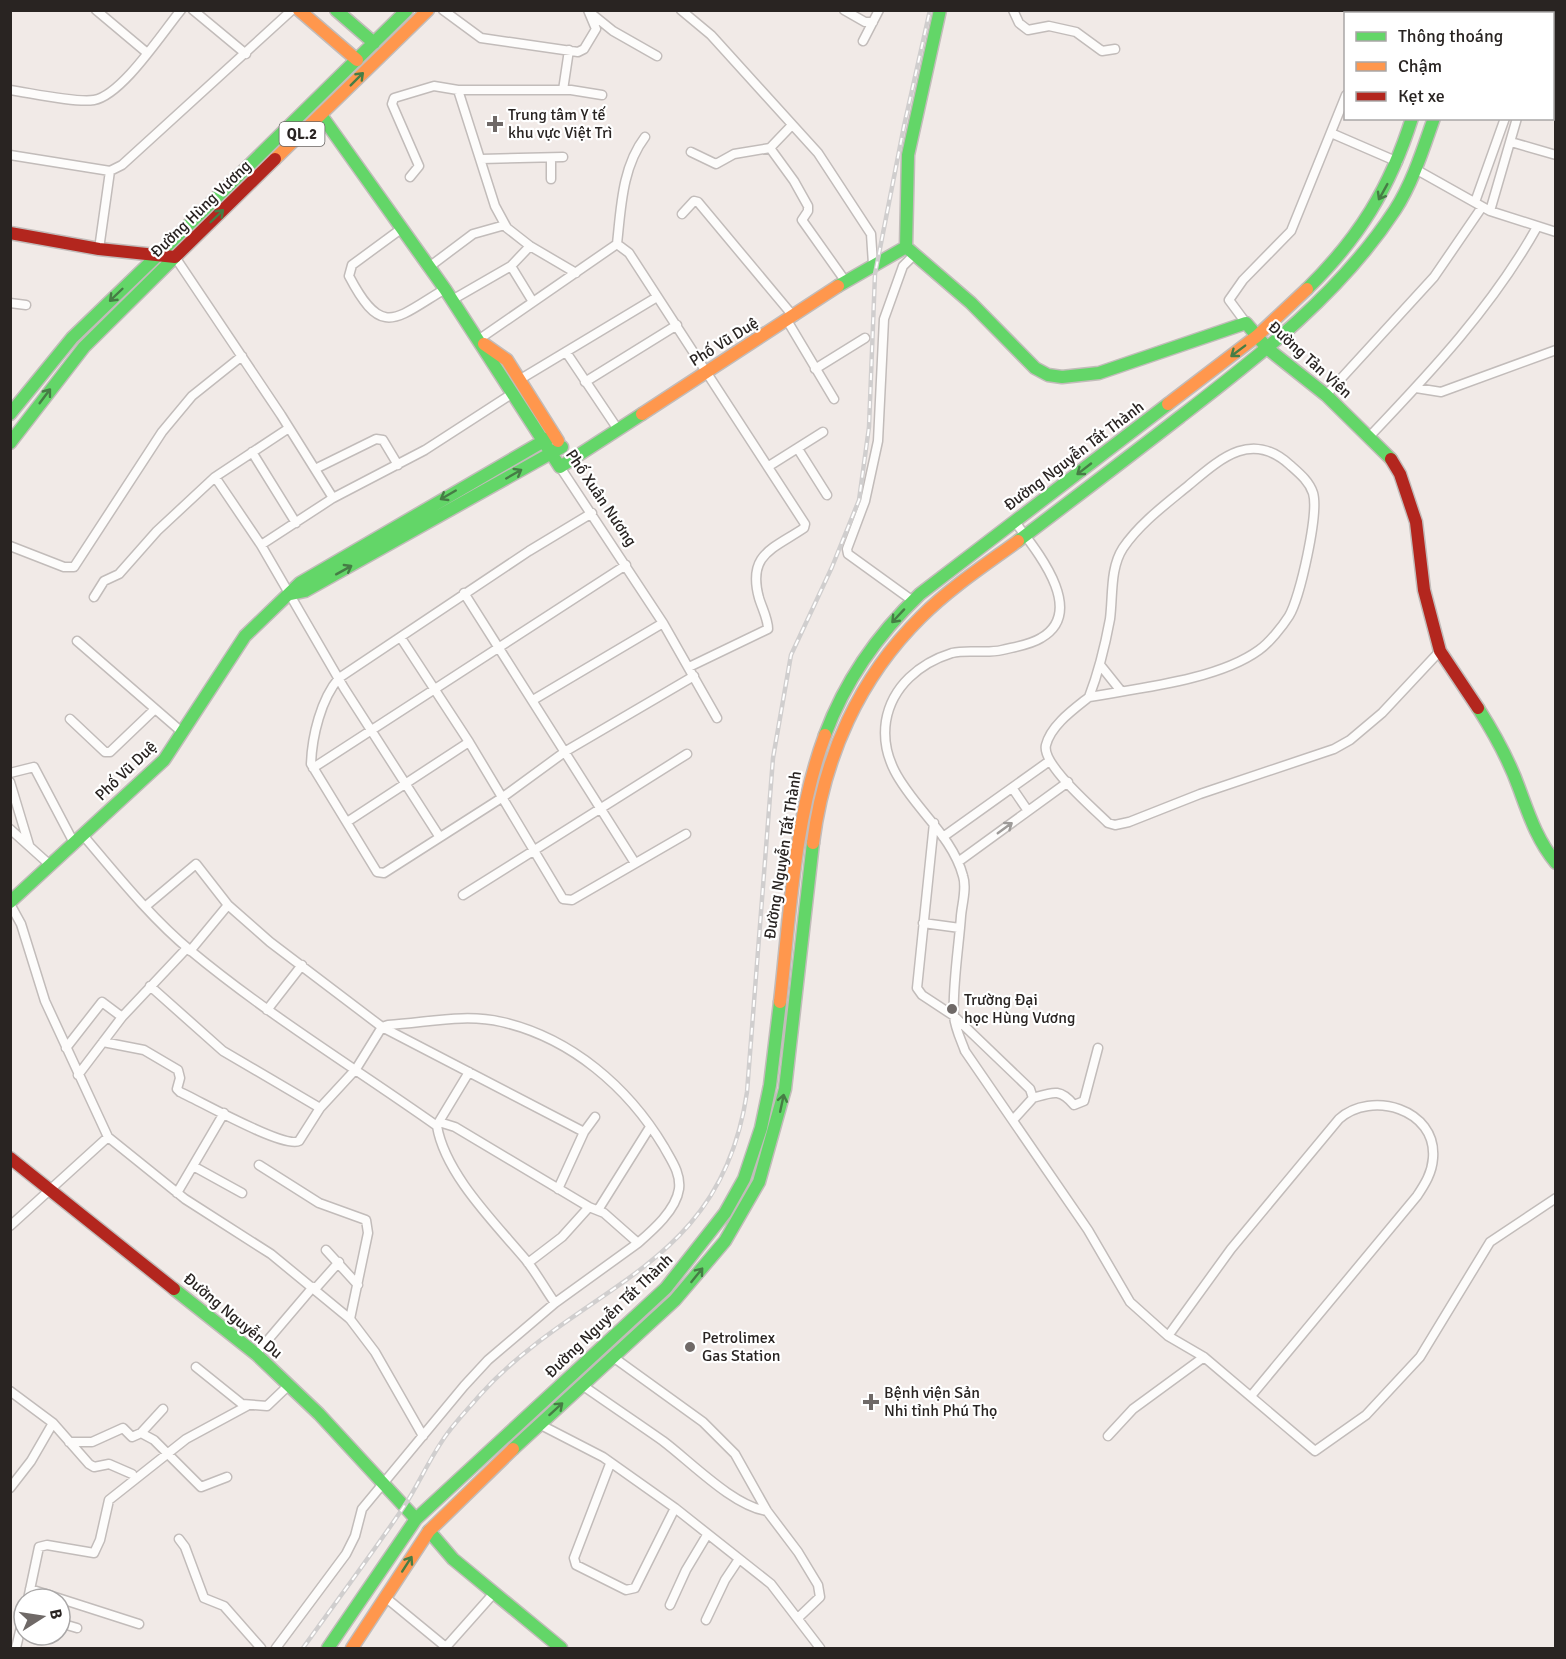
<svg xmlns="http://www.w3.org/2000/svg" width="1566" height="1659" font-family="Signika,sans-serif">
  <rect width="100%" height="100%" fill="#f1eae7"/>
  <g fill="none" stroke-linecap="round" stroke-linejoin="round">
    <defs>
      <path id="street" d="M96 10 146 52
        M193 10 246 54
        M443 10 481 38 578 52 584 49 596 29 588 10
        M681 10 711 35 818 153 871 234 873 264
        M844 10 865 22H873
        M1013 10 1019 23 1028 30 1049 26 1076 32 1102 51 1115 49
        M1532 10 1535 14
        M592 14 613 31 657 56
        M1377 14 1378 10
        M1549 14 1556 12
        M863 41 879 10
        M1552 84 1556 85
        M10 90C31 93 75 103 94 100 122 95 162 33 181 10
        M458 90 495 206 507 228 530 246 576 273
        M563 90 569 50
        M1331 133 1398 162
        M1511 142 1556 155
        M770 148 792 125
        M691 152 716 164 734 154 770 148 794 181 808 206V211L802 220 846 282
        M10 155 110 171 122 165 292 10
        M551 158V179
        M481 159 563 157
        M1417 170 1490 211 1556 232
        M410 177 419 166 392 104 394 98 434 86 458 90H571L602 95
        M1475 202 1505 118
        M1490 211 1517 118
        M682 214 694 201 698 202 794 317
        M401 229 352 265 349 276C382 339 395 319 445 289
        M617 244C621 208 622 167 645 137
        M99 249 110 171
        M175 257 281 415 333 498
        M511 266 533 302
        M429 267 473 234 505 225
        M452 300 511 266 530 246
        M10 303 26 305
        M788 322 834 399
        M1246 323 1229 300 1243 280 1291 231 1346 95
        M478 340 617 244 629 253 805 524 804 528C773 549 747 554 759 598 762 608 768 619 768 629L689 667
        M566 352 617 428
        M815 369 865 338
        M519 380 657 297
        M585 382 677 325
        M1416 388 1441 392 1556 350
        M1326 395 1434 277 1482 207
        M1369 437C1431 372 1493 306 1537 227
        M798 449 827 495
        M252 452 296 523
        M769 466 823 432
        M560 467 663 623 717 718
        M315 469 376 439 383 440 398 465
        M215 477 261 545 344 688 439 836
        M592 513 529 551 339 678C321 699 312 736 311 764L377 872 384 873 503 797 566 751 694 676
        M1015 522C1035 549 1088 611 1041 638 1030 645 1014 647 1002 650 986 654 968 649 952 653 920 663 892 686 886 721 876 786 948 819 963 876 967 888 962 904 961 916 959 945 952 989 954 1016 955 1028 961 1040 965 1051L1088 1230 1130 1302 1168 1336 1204 1357 1315 1451 1366 1415 1420 1357 1490 1242 1556 1198
        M261 545 333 498 425 450 513 393
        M10 546 64 567H74L162 432 192 396 242 356
        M464 593 635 863
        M94 597 104 581 119 574 157 531 215 477 289 428
        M913 601 848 554 847 549 865 501 878 441 884 319 903 266 914 255
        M401 638 469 742 563 899 572 900 686 834
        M77 641 183 733
        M1101 666 1121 691
        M1089 697C1099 671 1105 646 1110 619 1113 595 1110 568 1123 548 1140 523 1166 504 1189 485 1221 458 1252 430 1290 465 1299 473 1309 481 1313 493 1319 513 1300 598 1289 616 1282 627 1269 643 1259 650 1218 680 1139 688 1089 697 1074 709 1051 725 1046 745 1041 764 1093 808 1108 823L1115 825 1129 822 1200 794 1334 749 1350 740 1382 713 1440 651
        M533 700 663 623
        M70 719 105 752H110L155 709
        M313 768 626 565
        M10 773 34 767 74 843
        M10 782 29 845
        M1013 789 1028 811
        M347 822 469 742
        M934 823 917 988 922 995 954 1016 1030 1089 1033 1098 1013 1120
        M10 829 50 865
        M82 834C116 874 151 918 191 951 268 1015 355 1068 437 1126 445 1174 495 1223 526 1260 537 1274 545 1289 555 1303
        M943 837 1048 762
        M958 862 1068 782
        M463 895 687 754
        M10 904 21 924 45 1001 108 1137 185 1199 271 1254 350 1319 375 1352 423 1436
        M146 906 196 864 228 905 270 942 382 1027 584 1132 595 1117
        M923 923 960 928
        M190 951 228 905
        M267 1010 302 965
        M103 1042 144 1050 178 1070 180 1078 177 1089 180 1092C200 1101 284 1149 299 1141L320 1108 223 1051 150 986
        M66 1048 102 1002 122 1017
        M78 1075 122 1017 187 948
        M1033 1098C1053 1092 1060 1088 1074 1105L1084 1101 1098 1048
        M320 1108 356 1069 382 1027 388 1025C426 1023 464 1013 502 1022 571 1038 628 1087 664 1147 671 1160 681 1173 679 1189 676 1210 653 1230 638 1243
        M437 1125 469 1072
        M259 1165 319 1203 366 1220 368 1233 350 1319
        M193 1166 242 1193
        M558 1189 584 1132
        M177 1193 224 1113
        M598 1210 650 1127
        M10 1226 108 1137
        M326 1250 358 1285
        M528 1263 562 1237 589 1207
        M315 1289 339 1262
        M1168 1336 1231 1249 1339 1119C1371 1090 1437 1109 1433 1158 1432 1173 1425 1184 1417 1196L1251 1396
        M256 1354 313 1287
        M613 1357 703 1422 735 1454 767 1511 798 1552 818 1585 820 1597 798 1618
        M196 1367 242 1404 267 1406 289 1385
        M582 1385C609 1404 636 1422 663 1441 691 1462 733 1506 767 1511
        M10 1391 53 1423 89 1464 94 1467 109 1464 132 1474
        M539 1424 603 1457 675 1508 771 1584 820 1648
        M141 1433 163 1409
        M1108 1436 1133 1409 1204 1357
        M69 1442H92L123 1428 132 1437 141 1433 154 1440 201 1487 227 1477
        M610 1464 574 1558 576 1565 626 1590 635 1588 675 1508
        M10 1488 31 1461 53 1423
        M179 1539 185 1547 204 1598 224 1606 261 1648
        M30 1589 139 1624
        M385 1597 447 1648
        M28 1599 39 1547 47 1545 94 1553 100 1540 109 1500 186 1439 247 1406
        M670 1605 686 1570 707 1535
        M706 1620 725 1580 739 1559
        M60 1623 77 1628
        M446 1647 494 1593
        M16 1648 24 1614
        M276 1648 346 1554 355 1536 362 1509 464 1386 488 1360 555 1303 638 1243 604 1213 589 1207 455 1127 439 1122"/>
      <path id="fast" d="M336 10 374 43
        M940 10 908 155 906 247 971 303 1035 368 1048 375 1062 377 1099 373 1246 323 1268 349 1326 395 1391 459
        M1446 14 1447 10
        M321 115 445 289 560 467 642 414
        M158 255 407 10
        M838 286 906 247
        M1307 289C1359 238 1390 188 1412 118
        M10 414 72 338 158 255
        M10 443 84 347 175 257
        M1018 541C1072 500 1126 459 1180 417 1259 356 1340 294 1395 210 1413 182 1423 149 1434 118
        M291 594 305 591 562 447
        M1478 708C1494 733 1509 760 1519 788 1529 815 1537 840 1556 863
        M825 735C845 681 878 634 920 594L1168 404
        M10 902 164 760 245 636 300 583 554 435
        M174 1289 256 1354 319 1414 416 1519
        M513 1449 675 1300 725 1241 759 1182 785 1089 813 843
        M429 1531 453 1559 561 1648
        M328 1648 416 1519 666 1288 725 1213 744 1179 761 1128 770 1085 780 1002"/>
      <path id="slow" d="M299 10 357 60
        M1469 14 1470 10
        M275 159 428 10
        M484 344 507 360 558 441
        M1168 404 1257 336 1307 289
        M642 414 838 286
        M813 843C824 757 859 678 921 617 950 588 985 565 1018 541
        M780 1002C790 914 794 819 825 735
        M352 1648 429 1531 513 1449"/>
      <path id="jam" d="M10 233 99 249 175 257 275 159
        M1391 459 1400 474 1416 522 1424 590 1440 651 1478 708
        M10 1158 174 1289"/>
    </defs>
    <!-- street casing -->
    <use href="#street" stroke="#c2bcba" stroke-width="11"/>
    <!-- fast casing -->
    <use href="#fast" stroke="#c2bcba" stroke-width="15"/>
    <!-- slow casing -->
    <use href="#slow" stroke="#c2bcba" stroke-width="15"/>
    <!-- jam casing -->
    <use href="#jam" stroke="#c2bcba" stroke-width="15"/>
    <!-- street -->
    <use href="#street" stroke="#fdfcfb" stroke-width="8"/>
    <!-- fast -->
    <use href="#fast" stroke="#63d668" stroke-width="12"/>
    <!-- slow -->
    <use href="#slow" stroke="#ff974d" stroke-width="12"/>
    <!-- jam -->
    <use href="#jam" stroke="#b3261e" stroke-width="12"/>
    <defs>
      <path id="rail" d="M303 1648C336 1602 371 1555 403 1508 419 1484 430 1457 447 1434 457 1420 469 1408 480 1395 582 1282 721 1271 747 1092L773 758 791 655 832 567 859 500 869 427 875 274 904 126 930 10"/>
    </defs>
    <!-- rail casing -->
    <use href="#rail" stroke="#d0cece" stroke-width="4.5"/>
    <!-- rail -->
    <use href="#rail" stroke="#fff" stroke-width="2" stroke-dasharray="7" stroke-linecap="butt"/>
  </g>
  <!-- one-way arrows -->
  <defs><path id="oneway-shaft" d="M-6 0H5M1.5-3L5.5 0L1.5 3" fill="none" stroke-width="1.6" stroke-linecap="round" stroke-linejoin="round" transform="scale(1.5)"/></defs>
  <g stroke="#467d45">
    <use href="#oneway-shaft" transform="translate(357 79) rotate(-45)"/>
    <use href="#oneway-shaft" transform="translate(1383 192) rotate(119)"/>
    <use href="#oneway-shaft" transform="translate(217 216) rotate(-44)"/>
    <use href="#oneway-shaft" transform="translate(116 295) rotate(136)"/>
    <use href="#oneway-shaft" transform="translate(1238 351) rotate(143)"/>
    <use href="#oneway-shaft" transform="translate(45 396) rotate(-53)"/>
    <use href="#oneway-shaft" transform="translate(1084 469) rotate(142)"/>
    <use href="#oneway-shaft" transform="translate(514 474) rotate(-30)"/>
    <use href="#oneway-shaft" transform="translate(448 495) rotate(150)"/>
    <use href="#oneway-shaft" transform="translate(344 570) rotate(-29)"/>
    <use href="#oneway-shaft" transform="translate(898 616) rotate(133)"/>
    <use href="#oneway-shaft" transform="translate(782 1103) rotate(-78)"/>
    <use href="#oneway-shaft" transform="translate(697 1275) rotate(-51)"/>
    <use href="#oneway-shaft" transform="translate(556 1409) rotate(-42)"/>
    <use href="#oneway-shaft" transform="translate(407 1564) rotate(-57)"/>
  </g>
  <use stroke="#9e9b99" href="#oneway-shaft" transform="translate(1005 828) rotate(-36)"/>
  <!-- markers -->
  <g fill="#6f6967" stroke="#fff" stroke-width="2">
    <path d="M492 115h6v6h6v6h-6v6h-6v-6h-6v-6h6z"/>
    <circle cx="952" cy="1009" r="6"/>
    <circle cx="690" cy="1347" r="6"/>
    <path d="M868 1393h6v6h6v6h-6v6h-6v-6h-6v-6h6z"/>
  </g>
  <g text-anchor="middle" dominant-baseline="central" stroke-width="4.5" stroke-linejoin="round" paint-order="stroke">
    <!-- shield labels -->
    <rect fill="#fff" stroke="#696664" stroke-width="1.5" x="279.5" y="122" width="45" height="24" rx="4.5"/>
    <g font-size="15" font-weight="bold" fill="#292422">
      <text x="302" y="134">QL.2</text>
    </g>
    <!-- poi labels -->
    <g font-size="16" fill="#292422" stroke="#fff" text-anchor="start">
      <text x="508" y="115">Trung tâm Y tế<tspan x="508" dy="18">khu vực Việt Trì</tspan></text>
      <text x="964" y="1000">Trường Đại<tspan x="964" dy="18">học Hùng Vương</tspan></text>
      <text x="702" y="1338">Petrolimex<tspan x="702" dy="18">Gas Station</tspan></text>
      <text x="884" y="1393">Bệnh viện Sản<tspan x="884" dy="18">Nhi tỉnh Phú Thọ</tspan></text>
    </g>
    <!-- street labels -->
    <g font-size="16" fill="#292422" stroke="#fff">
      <text transform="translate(201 209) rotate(-44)">Đường Hùng Vương</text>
      <text transform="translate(724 342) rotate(-32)">Phố Vũ Duệ</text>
      <text transform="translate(1310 360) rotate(42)">Đường Tản Viên</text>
      <text transform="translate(1074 456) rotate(-37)">Đường Nguyễn Tất Thành</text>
      <text transform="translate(601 498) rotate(56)">Phố Xuân Nương</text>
      <text transform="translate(126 771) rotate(-44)">Phố Vũ Duệ</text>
      <text transform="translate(783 855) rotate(-81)">Đường Nguyễn Tất Thành</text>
      <text transform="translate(233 1316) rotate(40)">Đường Nguyễn Du</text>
      <text transform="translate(609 1316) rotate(-44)">Đường Nguyễn Tất Thành</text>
    </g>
  </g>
  <!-- border -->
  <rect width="1566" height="1659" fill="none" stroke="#292422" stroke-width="24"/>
  <!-- legend -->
  <rect x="1344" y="12" width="210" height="108" fill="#ffffff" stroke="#a9a7a7" stroke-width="1.5"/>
  <rect x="1356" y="32" width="30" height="9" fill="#63d668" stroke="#a9a7a7" stroke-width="1.5"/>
  <text x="1398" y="42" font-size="18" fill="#292422">Thông thoáng</text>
  <rect x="1356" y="62" width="30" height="9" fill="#ff974d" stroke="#a9a7a7" stroke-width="1.5"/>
  <text x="1398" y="72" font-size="18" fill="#292422">Chậm</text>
  <rect x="1356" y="92" width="30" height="9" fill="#b3261e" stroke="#a9a7a7" stroke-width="1.5"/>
  <text x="1398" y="102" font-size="18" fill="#292422">Kẹt xe</text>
  <!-- north arrow -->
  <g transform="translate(42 1617) rotate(78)"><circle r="28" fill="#ffffff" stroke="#a9a7a7" stroke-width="1.5"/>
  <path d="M0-4.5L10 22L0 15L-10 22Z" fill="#6f6967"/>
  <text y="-9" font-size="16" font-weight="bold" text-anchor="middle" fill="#292422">B</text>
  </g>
</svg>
